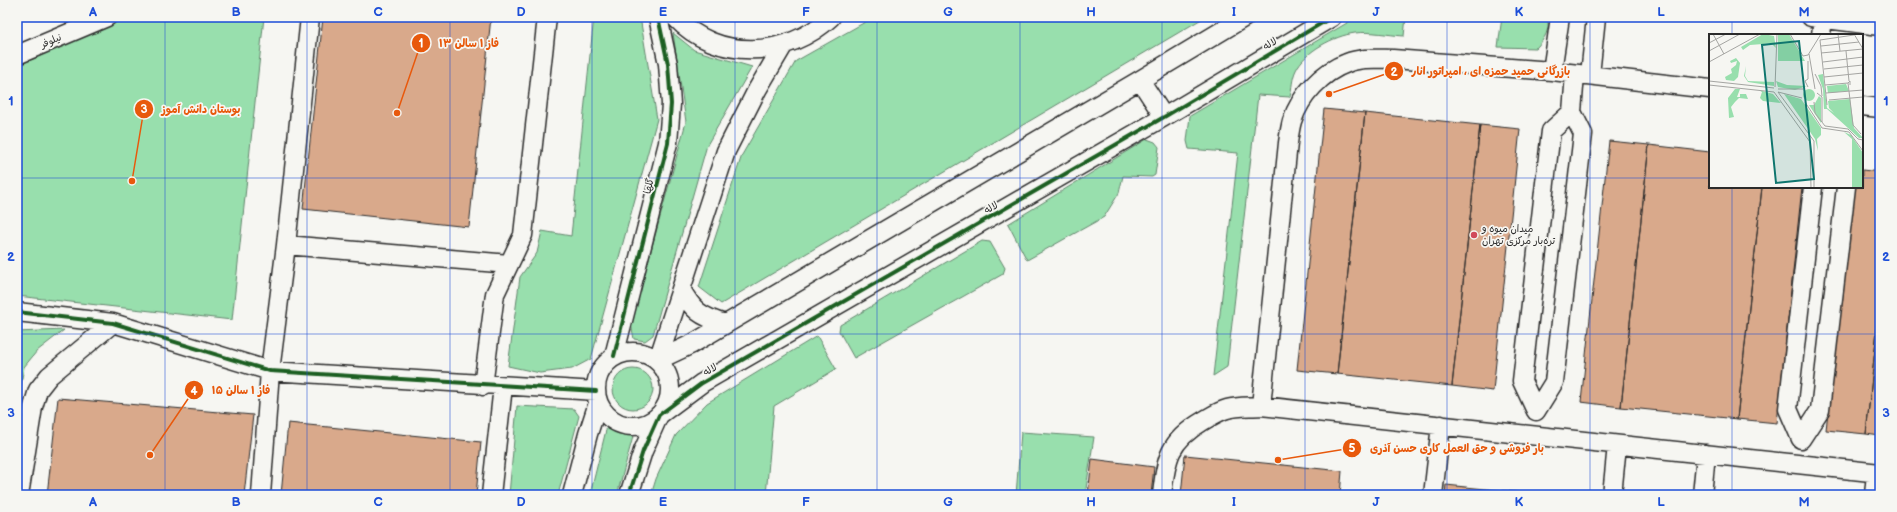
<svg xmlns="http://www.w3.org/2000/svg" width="1897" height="512" font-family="'Balsamiq Sans','Playpen Sans Arabic',sans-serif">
  <rect width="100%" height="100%" fill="#f6f6f2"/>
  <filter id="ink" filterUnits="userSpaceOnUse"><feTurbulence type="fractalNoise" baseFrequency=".025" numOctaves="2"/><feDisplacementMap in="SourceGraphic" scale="8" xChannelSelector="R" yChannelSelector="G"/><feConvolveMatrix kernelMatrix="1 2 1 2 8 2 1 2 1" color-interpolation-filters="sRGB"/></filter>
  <g filter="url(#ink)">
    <!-- green -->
    <path fill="#98dfad" stroke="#62856c" d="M127 17H264L232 320 17 296V66Z
      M594 17H640L657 119 591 359 572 369 540 373 508 366 520 277 537 253 542 231 571 236Z
      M874 17H1205L721 304 699 287 742 155 796 61Z
      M1357 17H1406L1404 36C1388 35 1370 31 1355 33 1334 36 1305 51 1296 70 1292 78 1292 88 1290 97L1258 95 1227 367 1213 376 1238 153 1189 149 1187 141 1190 116Z
      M1502 17H1547C1551 29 1544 40 1536 48L1498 47Z
      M673 33 694 50 752 67 707 145 653 335 645 341 634 339 631 324 686 122Z
      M1147 139 1155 142 1159 147 1155 175 1152 177 1123 176 1119 193 1104 217 1027 260 1008 224Z
      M982 241 990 242 1005 268 1003 274 854 358 839 331 840 325Z
      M64 330 37 351 24 367 20 390H17V332Z
      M817 336 836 369 774 406 766 495H651L656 479 676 435 707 403Z
      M613 389a20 20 0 1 1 40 0a20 20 0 1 1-40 0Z
      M517 406 574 409 579 416 558 495H509Z
      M607 426 634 433 617 495H590Z
      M1021 432 1094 437 1085 495H1016Z"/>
    <!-- building -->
    <path fill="#d9a98b" stroke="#2b2b2b" d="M323 17H491L469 227 303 209Z
      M1324 109 1365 113 1337 374 1297 370Z
      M1365 113 1480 125 1452 386 1337 374Z
      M1480 125 1520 129 1493 391 1452 386Z
      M1609 141 1649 145 1621 407 1581 402Z
      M1649 145 1710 152V187H1762L1737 419 1621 407Z
      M1862 170 1880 172V302L1866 434 1826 430 1852 187H1862Z
      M1762 187H1802L1777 423 1737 419Z
      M1880 302V436L1866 434Z
      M58 398 253 415 244 495H47Z
      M288 423 481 442 476 495H281Z
      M1185 455 1342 471 1340 495H1181Z
      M1092 459 1154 467 1151 495H1088Z
      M1446 485 1544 495H1445Z"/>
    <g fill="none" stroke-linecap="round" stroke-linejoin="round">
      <defs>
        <path id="minor" d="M675 17C717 62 788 58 831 17
          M1811 17 1880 26
          M1821 35 1823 18
          M17 55 107 17
          M1552 71 1560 17
          M1590 75 1596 17
          M1140 80 1164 117
          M1862 106 1880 108
          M1572 112 1551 131 1522 381 1536 411 1554 382 1583 134 1572 112 1575 74
          M1813 187 1788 409 1801 439 1820 410 1846 187
          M286 245 509 264
          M681 289C693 311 700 316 725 324
          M17 312 113 323 270 371 596 391
          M596 389a37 37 0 1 1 74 0a37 37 0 1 1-74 0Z
          M614 356 668 143 671 104 668 64 658 17
          M658 360 692 344 1140 80 1245 17
          M658 360 726 151 757 90 783 46
          M483 386 495 294 523 235 547 17
          M1261 406 1288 143C1289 136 1290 128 1292 121 1300 96 1322 72 1347 63 1361 57 1378 59 1393 59L1552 71 1710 89
          M19 495 33 407 38 390 49 376 113 323
          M261 495 270 371 286 245 310 17
          M491 495 503 386
          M572 495 588 434 598 403
          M629 495 643 451 659 415 702 383 1164 117 1332 17
          M1162 495C1166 458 1169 441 1203 421 1210 417 1219 411 1227 409 1238 406 1250 407 1261 406L1880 473
          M1433 495 1441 425
          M1612 495 1617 445
          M1702 495 1706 454
          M1874 495 1876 473"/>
      </defs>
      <!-- minor casing -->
      <use href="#minor" stroke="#2b2b2b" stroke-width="21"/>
      <!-- minor -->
      <use href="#minor" stroke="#f6f6f2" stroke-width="18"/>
      <defs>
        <path id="cycleway" d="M17 312 113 323 270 371 596 391
          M614 356 668 143 671 104 668 64 658 17
          M629 495 643 451 659 415 702 383 1164 117 1332 17"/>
      </defs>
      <!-- cycleway casing -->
      <use href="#cycleway" stroke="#f6f6f2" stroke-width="6"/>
      <!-- cycleway -->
      <use href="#cycleway" stroke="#1b5e20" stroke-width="4"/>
    </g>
  </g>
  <!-- grid -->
  <path fill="none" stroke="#1d4ed8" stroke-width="1" stroke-opacity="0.55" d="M165 17V495M307 17V495M450 17V495M592 17V495M735 17V495M877 17V495M1020 17V495M1162 17V495M1305 17V495M1447 17V495M1590 17V495M1732 17V35M17 178H1710M1862 178H1880M1732 187V495M17 334H1880"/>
  <!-- markers -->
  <circle fill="#d1495b" stroke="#f6f6f2" stroke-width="1.5" cx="1474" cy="235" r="4"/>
  <g text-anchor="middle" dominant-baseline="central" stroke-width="3.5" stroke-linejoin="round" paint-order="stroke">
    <!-- street labels -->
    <g font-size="10" fill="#2b2b2b" stroke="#f6f6f2">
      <text transform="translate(51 41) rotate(-23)">نیلوفر</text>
      <text transform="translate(1270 44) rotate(-31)">لاله</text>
      <text transform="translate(649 186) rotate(-76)">گلها</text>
      <text transform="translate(991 208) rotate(-30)">لاله</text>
      <text transform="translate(710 370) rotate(-30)">لاله</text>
    </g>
    <!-- poi labels -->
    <g font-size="10" fill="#2b2b2b" stroke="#f6f6f2" text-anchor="start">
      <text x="1482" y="229">میدان میوه و<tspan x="1482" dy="12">تره‌بار مرکزی تهران</tspan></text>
    </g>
  </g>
  <!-- overview -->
  <g transform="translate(1709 34)">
    <rect width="154" height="154" fill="#f6f6f2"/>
    <path d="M54 0 65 2 67 14 62 9 54 10 41 11 34 16 32 13ZM69 0H80L96 27H69ZM27 24 31 29 29 43 25 47 17 46 16 43 23 39 22 35 27 31 28 27 22 29 21 27ZM37 32 36 42 39 47 65 48V52L39 48 35 42ZM114 40 118 74 125 79 120 74 119 67 141 65 145 94 154 104H150L118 75H115L114 55 109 41ZM67 47 78 51 98 52 86 56 69 53ZM137 50 140 57 119 59 118 52ZM94 61a6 6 0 1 1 12 0a6 6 0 1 1-12 0ZM26 55H31L28 63H31V60H37L39 65 30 64 26 68 22 73 25 83 20 84 19 64ZM50 56 64 60 72 69 54 67 51 64 53 58ZM75 60 92 65 112 94V101L108 105 109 117 106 105ZM110 62 112 64V89L100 71H105ZM135 98 142 101 154 119V154H143V105Z" fill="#98dfad"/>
    <path fill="none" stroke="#a5a5a2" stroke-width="1" d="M4 0 15 20M81 0 94 22 99 21 112 0M129 0 131 17M145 0 154 15M0 9 17 0M112 12 150 8M0 17 31 0M137 17 140 47M112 19 154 15M100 20 106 55M0 28 51 0M114 28 154 23M115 35 154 31M106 40 112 52 113 62M115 43 154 39M0 47 65 54M0 51 65 58 101 108 102 154M116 51 139 49M141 51V47L139 49 144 91 152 100M66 53 68 0M99 53 96 47 99 45V27M69 55H94M69 58 105 107V154M69 58 93 64M108 59 113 63V88M117 59 154 56M120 66 154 63M96 68 113 94 140 98 154 117M105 68 106 79 116 92 139 95 149 105 154 106M118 71 111 6 145 1"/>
    <path fill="#0f766e" fill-opacity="0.15" stroke="#0f766e" stroke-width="2" d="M90 7 105 145 67 149 53 11Z"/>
    <rect width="154" height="154" fill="none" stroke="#2b2b2b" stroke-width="2"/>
  </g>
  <!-- callouts -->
  <path fill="none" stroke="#e8590c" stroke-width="1.5" d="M397 113L421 43M1329 94L1394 71M132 181L144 109M150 455L194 390M1278 460L1352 448"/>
  <g fill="#e8590c" stroke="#f6f6f2" stroke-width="1.5">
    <circle cx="397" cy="113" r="4"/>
    <circle cx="1329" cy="94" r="4"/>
    <circle cx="132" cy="181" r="4"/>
    <circle cx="150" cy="455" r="4"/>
    <circle cx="1278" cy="460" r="4"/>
    <circle cx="421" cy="43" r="10"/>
    <circle cx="1394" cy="71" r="10"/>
    <circle cx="144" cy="109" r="10"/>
    <circle cx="194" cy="390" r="10"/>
    <circle cx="1352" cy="448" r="10"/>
  </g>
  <g font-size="12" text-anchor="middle" font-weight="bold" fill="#fff">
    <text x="421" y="47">1</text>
    <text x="1394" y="76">2</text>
    <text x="144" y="113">3</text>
    <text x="194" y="395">4</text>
    <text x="1352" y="452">5</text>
  </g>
  <g font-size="11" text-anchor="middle" font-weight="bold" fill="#e8590c" stroke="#f6f6f2" stroke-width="3.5" stroke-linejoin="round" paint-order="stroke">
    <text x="469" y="47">فاز ۱ سالن ۱۳</text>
    <text x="1491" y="75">بازرگانی حمید حمزه ای ، امپراتور انار</text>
    <text x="201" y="113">بوستان دانش آموز</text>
    <text x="241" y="394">فاز ۱ سالن ۱۵</text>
    <text x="1457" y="452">بار فروشی و حق العمل کاری حسن آذری</text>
  </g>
  <!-- margin -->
  <rect width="1897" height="512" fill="none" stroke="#f6f6f2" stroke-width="44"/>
  <rect x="22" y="22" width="1853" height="468" fill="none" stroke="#1d4ed8" stroke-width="1.5"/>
  <g font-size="13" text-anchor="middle" font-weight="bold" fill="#1d4ed8">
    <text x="93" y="16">A</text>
    <text x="236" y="16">B</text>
    <text x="378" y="16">C</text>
    <text x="521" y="16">D</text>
    <text x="663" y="16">E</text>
    <text x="806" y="16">F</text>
    <text x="948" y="16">G</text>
    <text x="1091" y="16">H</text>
    <text x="1234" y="16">I</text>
    <text x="1376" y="16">J</text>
    <text x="1519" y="16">K</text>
    <text x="1661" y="16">L</text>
    <text x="1804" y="16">M</text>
    <text x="11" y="105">1</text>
    <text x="1886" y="105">1</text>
    <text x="11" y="261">2</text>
    <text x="1886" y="261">2</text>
    <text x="11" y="417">3</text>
    <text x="1886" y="417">3</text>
    <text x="93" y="506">A</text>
    <text x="236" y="506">B</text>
    <text x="378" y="506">C</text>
    <text x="521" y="506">D</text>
    <text x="663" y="506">E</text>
    <text x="806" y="506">F</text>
    <text x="948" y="506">G</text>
    <text x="1091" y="506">H</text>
    <text x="1234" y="506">I</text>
    <text x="1376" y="506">J</text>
    <text x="1519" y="506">K</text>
    <text x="1661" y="506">L</text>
    <text x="1804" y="506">M</text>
  </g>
</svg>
